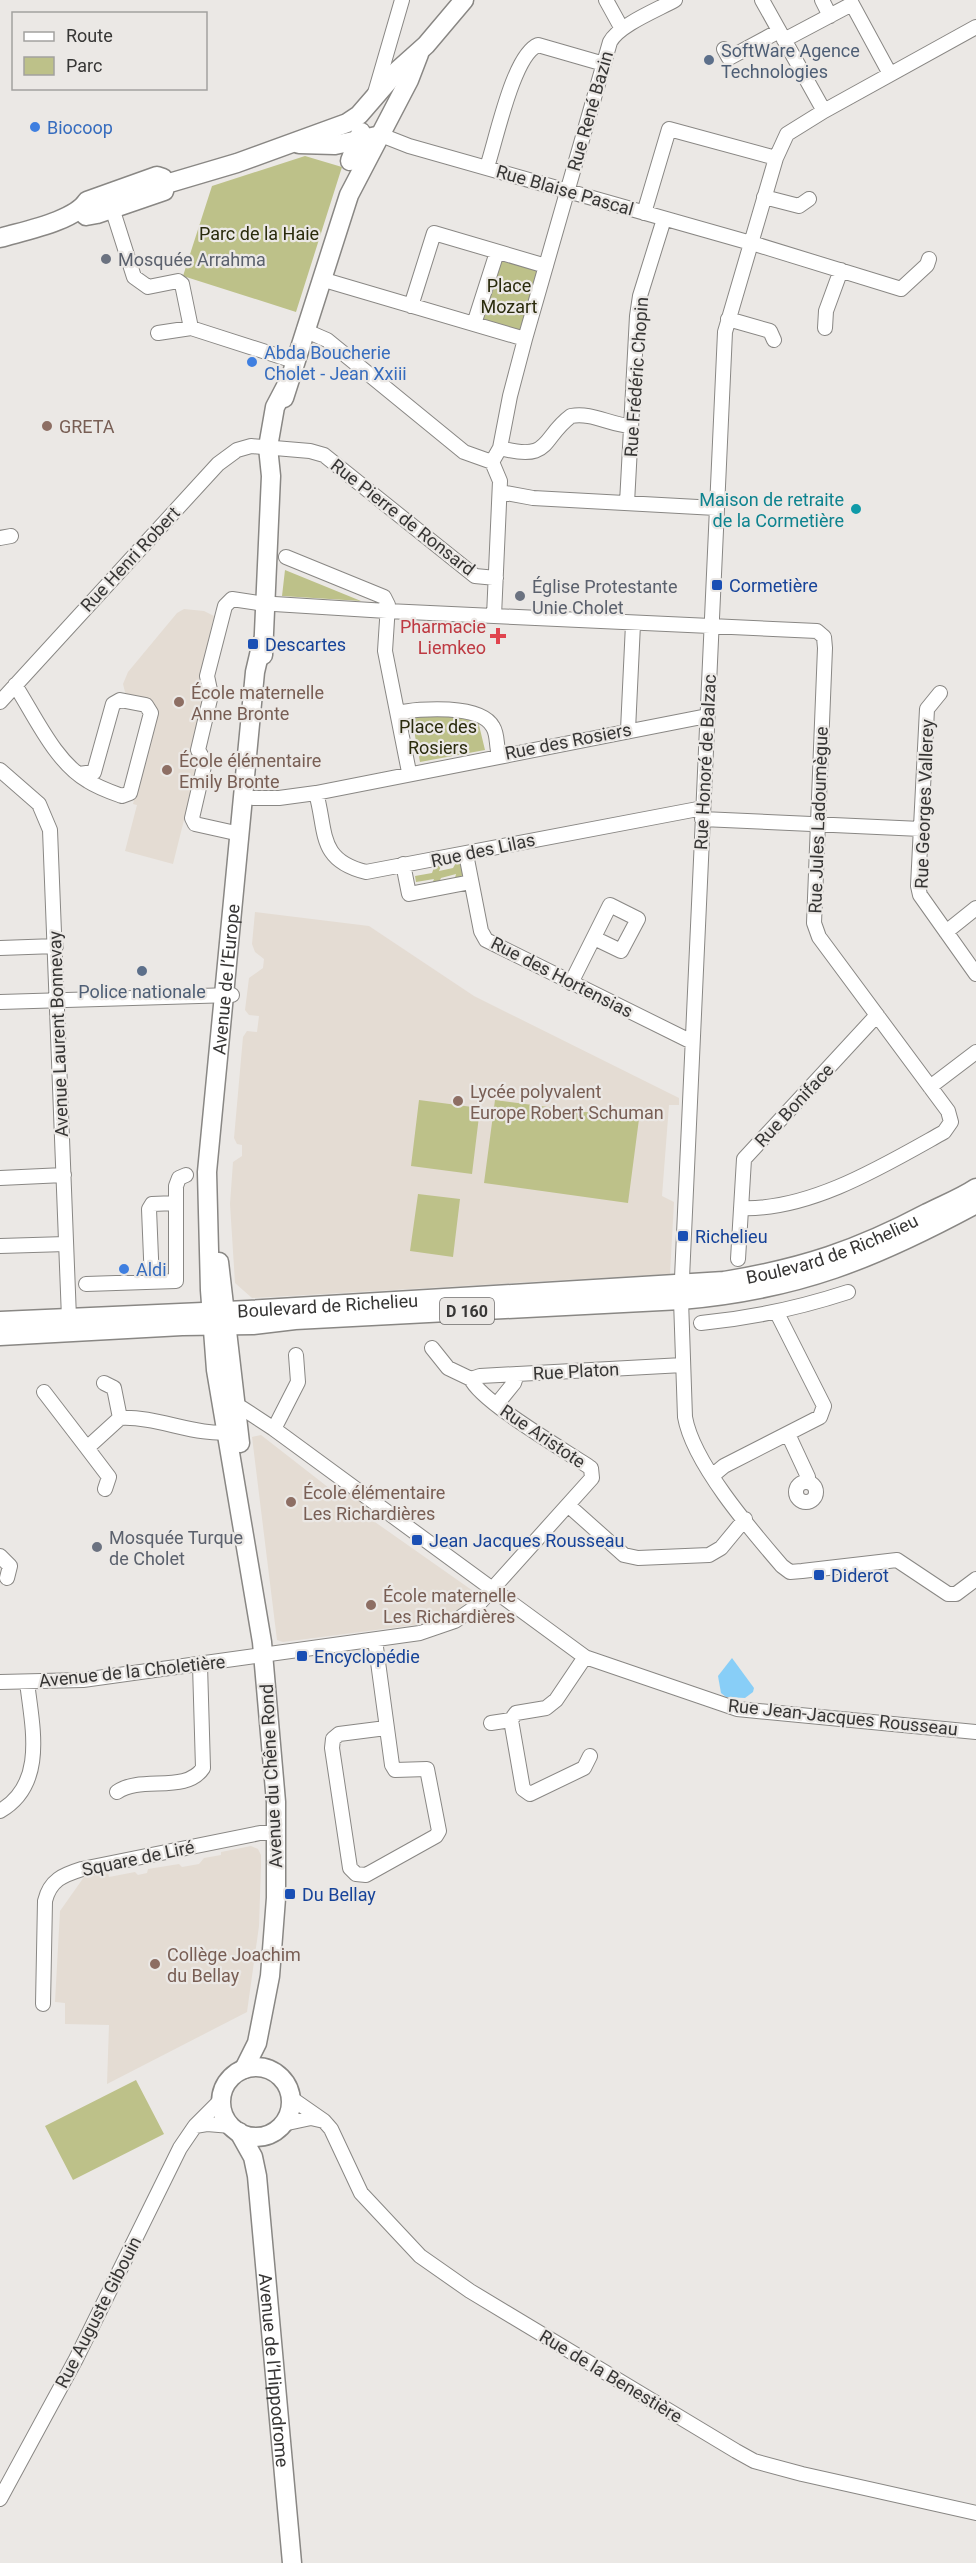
<svg xmlns="http://www.w3.org/2000/svg" width="976" height="2563" font-family="Roboto,sans-serif">
  <rect width="100%" height="100%" fill="#ebe8e5"/>
  <!-- built -->
  <path fill="#e4dcd3" d="M184 609 204 611 214 616 199 680 204 694 191 751 198 764 173 864 125 851 137 805 133 804 155 716 126 696 123 684 128 672 177 613Z
    M255 912 369 926 474 996 679 1098V1105H669L662 1196 674 1202 670 1274 252 1298 235 1283 230 1204 233 1162 242 1156V1145L237 1144 234 1138 243 1037 247 1031 257 1032 259 1016 249 1015 245 1010 249 978 263 968 264 959 255 952 252 944Z
    M261 1435 338 1495 344 1488 370 1507 365 1515 476 1593 459 1609 422 1624 283 1642 277 1640 252 1437Z
    M251 1846 258 1849 261 1855V1866L259 1926 247 2012 107 2084 109 2025 65 2024V2003L55 2002 60 1911 84 1877 108 1873 109 1877 135 1872 138 1875 147 1873 148 1869 179 1864 182 1867 199 1864 204 1858 221 1855V1852Z"/>
  <!-- green -->
  <path fill="#bdc189" d="M305 156 342 167 296 312 183 276 212 186Z
    M499 257 538 269 519 333 480 321Z
    M285 570 361 601 282 596Z
    M411 715H460L478 721 485 750 420 762Z
    M461 860 465 880 454 882 456 874 441 878 438 885 431 886 434 879 416 882 415 876 432 873 435 865 442 864 439 871 453 868 457 861Z
    M419 1100 480 1108 472 1174 411 1166Z
    M495 1100 639 1119 628 1203 484 1183Z
    M418 1194 460 1199 453 1257 410 1251Z
    M136 2080 164 2134 73 2180 45 2126Z"/>
  <!-- water -->
  <path fill="#88cef7" d="M732 1658 754 1688 753 1692 745 1698 726 1697 721 1693 718 1676Z"/>
  <g fill="none" stroke-linecap="round" stroke-linejoin="round">
    <defs>
      <path id="minor" d="M606 0 622 29
        M762 0 824 111
        M822 0 830 16
        M976 27 824 111 787 134 776 158 725 332 681 1300 685 1417C693 1463 751 1530 782 1566L790 1572 802 1571 897 1560 948 1594H956L976 1579
        M784 40 852 4 890 74
        M724 49 729 58 779 31
        M375 93 402 0
        M381 135 409 146 758 245 901 289 927 265 929 259
        M487 167C496 141 513 55 538 45L604 64
        M764 197 799 206 809 199
        M112 208 134 277 148 287 178 281 182 284 191 328
        M644 213 669 129 776 158
        M321 279 525 339
        M411 306 434 233 546 266
        M728 319 770 331 774 340
        M474 324 497 252
        M825 328 826 311 841 270
        M304 330 327 340 464 452 492 462
        M158 333 191 328 294 361
        M500 448C552 462 541 438 571 416 592 412 610 425 631 426
        M492 462 500 448 510 396 525 339 610 42C619 25 657 10 675 0
        M492 462 500 481 494 616
        M500 492 533 498 716 508
        M627 503 637 316 640 296 664 219
        M0 538 11 536
        M286 557 384 597 388 605 385 651 409 772
        M15 685C35 716 55 762 88 781 99 788 111 792 122 796L130 793 151 713 146 705 120 700 113 704 94 772 79 774
        M940 693 927 709 918 886 920 895 976 974
        M0 702 218 464 237 450 251 446 310 451 324 455 475 576 496 578
        M398 713C419 708 481 704 493 727 498 735 496 746 499 755
        M628 730 633 624
        M0 770 39 804 50 830 69 1318
        M316 793C327 831 317 860 366 872L703 808
        M253 798H279L316 793 707 716
        M702 819 921 829
        M240 834 195 824 192 818 205 762 198 750 211 695 207 676 225 606 232 599 258 603 387 611 817 631 824 637 825 648 814 923 819 937 948 1111 951 1122 944 1132C885 1165 810 1211 741 1208
        M466 854 481 931 486 940 692 1042
        M403 864 409 894 471 882
        M946 932 976 908
        M0 948 56 946
        M571 983 610 905 638 919 621 951 594 938
        M0 1002 232 995
        M930 1087 976 1052
        M0 1178 64 1175
        M0 1246 66 1244
        M738 1259 744 1159 877 1015
        M152 1282 149 1209 152 1204 176 1203
        M86 1284 176 1281V1186L179 1178 186 1175
        M701 1323C753 1318 799 1308 848 1292
        M471 1379 480 1376 683 1365
        M104 1383 114 1388 120 1418C159 1416 195 1437 234 1432
        M44 1392 87 1448 120 1418
        M497 1404 514 1383 517 1374
        M228 1410 242 1408 274 1429 585 1657 737 1709 976 1732
        M274 1429 298 1382 296 1355
        M788 1434 808 1477V1482
        M87 1448 109 1477 105 1489
        M712 1476 724 1466 820 1417 824 1406 777 1313
        M796 1492a10 10 0 1 1 20 0a10 10 0 1 1-20 0Z
        M569 1506 624 1555 638 1558 709 1555 721 1548 745 1519
        M0 1556 10 1566 7 1578
        M375 1640 392 1765 395 1770 427 1769 439 1831 436 1836 366 1875 356 1874 350 1868 332 1748 333 1739 339 1734 386 1728
        M0 1682 83 1680 420 1633 455 1621 477 1606 592 1478 591 1468C566 1451 481 1402 471 1379L448 1368 432 1348
        M511 1720 523 1789 530 1794 584 1768 590 1756
        M491 1723 511 1720 516 1713 546 1708 556 1700 585 1657
        M117 1792C141 1775 186 1794 203 1768L200 1665
        M0 1811C47 1784 32 1726 27 1682
        M43 2004 45 1901C50 1880 63 1875 82 1869L260 1833H277
        M221 2100 195 2126 207 2124 231 2126
        M324 2121 331 2129 361 2193 420 2256 470 2291 736 2451 754 2461 802 2474 976 2513
        M283 2124 311 2118 324 2121 291 2098
        M0 2499 76 2359 180 2148 195 2126"/>
      <g id="major">
        <path d="M299 144 335 145 381 135"/>
        <path d="M350 161 361 132"/>
        <path d="M81 211 86 216 97 214 164 191 166 184 237 163 347 123 359 115 398 70 426 45 464 0"/>
        <path d="M0 238C23 231 75 221 87 201L157 176 163 178 166 184"/>
        <path d="M284 398 349 195 409 80 419 54"/>
        <path d="M263 655 271 476 268 447 275 407 286 386"/>
        <path d="M219 1262 240 1443"/>
        <path id="s1" d="M0 1321 248 1310 724 1281C803 1268 857 1250 927 1213 943 1205 961 1198 976 1188"/>
        <path d="M0 1336 182 1326 253 1325 295 1320 681 1300C798 1290 874 1259 976 1204"/>
        <circle cx="256" cy="2102" r="35"/>
        <path id="s2" d="M244 2069 257 2043 270 1976 276 1898V1802L262 1642 216 1370 210 1290 207 1172 255 672 262 642"/>
        <path id="s3" d="M239 2132 253 2157 257 2176 292 2563"/>
      </g>
    </defs>
    <!-- minor casing -->
    <use href="#minor" stroke="#898784" stroke-width="16"/>
    <!-- major casing -->
    <use href="#major" stroke="#898784" stroke-width="21"/>
    <!-- minor -->
    <use href="#minor" stroke="#fff" stroke-width="14"/>
    <!-- major -->
    <use href="#major" stroke="#fff" stroke-width="18"/>
  </g>
  <!-- markers -->
  <g fill="#5c6f8a" stroke="#ebe8e5" stroke-width="2">
    <circle cx="709" cy="60" r="6"/>
    <circle cx="142" cy="971" r="6"/>
  </g>
  <g fill="#3f7fe0" stroke="#ebe8e5" stroke-width="2">
    <circle cx="35" cy="127" r="6"/>
    <circle cx="252" cy="362" r="6"/>
    <circle cx="124" cy="1269" r="6"/>
  </g>
  <g fill="#6b7280" stroke="#ebe8e5" stroke-width="2">
    <circle cx="106" cy="259" r="6"/>
    <circle cx="520" cy="596" r="6"/>
    <circle cx="97" cy="1547" r="6"/>
  </g>
  <g fill="#8d6e63" stroke="#ebe8e5" stroke-width="2">
    <circle cx="47" cy="426" r="6"/>
    <circle cx="179" cy="702" r="6"/>
    <circle cx="167" cy="770" r="6"/>
    <circle cx="458" cy="1101" r="6"/>
    <circle cx="291" cy="1502" r="6"/>
    <circle cx="371" cy="1605" r="6"/>
    <circle cx="155" cy="1964" r="6"/>
  </g>
  <circle fill="#0f9aa8" stroke="#ebe8e5" stroke-width="2" cx="856" cy="509" r="6"/>
  <g fill="#1a4fb4" stroke="#ebe8e5" stroke-width="2">
    <rect x="711" y="579" width="12" height="12" rx="3"/>
    <rect x="247" y="638" width="12" height="12" rx="3"/>
    <rect x="677" y="1230" width="12" height="12" rx="3"/>
    <rect x="411" y="1534" width="12" height="12" rx="3"/>
    <rect x="813" y="1569" width="12" height="12" rx="3"/>
    <rect x="296" y="1650" width="12" height="12" rx="3"/>
    <rect x="284" y="1888" width="12" height="12" rx="3"/>
  </g>
  <path fill="#e0444e" stroke="#ebe8e5" stroke-width="2" d="M495 627h6v6h6v6h-6v6h-6v-6h-6v-6h6z"/>
  <g text-anchor="middle" dominant-baseline="central" stroke-width="4.5" stroke-linejoin="round" paint-order="stroke">
    <!-- shield labels -->
    <rect fill="#ebe8e5" stroke="#6d6b6a" stroke-width="1.5" x="440" y="1298" width="54" height="26" rx="4.5"/>
    <g font-size="16" font-weight="bold" fill="#373635">
      <text x="467" y="1311">D 160</text>
    </g>
    <!-- service labels -->
    <g font-size="18" fill="#4e5e75" stroke="#ebe8e5" text-anchor="start">
      <text x="721" y="50">SoftWare Agence<tspan x="721" dy="21">Technologies</tspan></text>
      <text x="142" y="991" text-anchor="middle">Police nationale</text>
    </g>
    <!-- street labels -->
    <g font-size="18" fill="#373635" stroke="#ebe8e5">
      <text transform="translate(590 111) rotate(-74)">Rue René Bazin</text>
      <text transform="translate(565 190) rotate(16)">Rue Blaise Pascal</text>
      <text transform="translate(636 377) rotate(-86)">Rue Frédéric Chopin</text>
      <text transform="translate(403 517) rotate(38)">Rue Pierre de Ronsard</text>
      <text transform="translate(130 559) rotate(-47)">Rue Henri Robert</text>
      <text transform="translate(568 741) rotate(-11)">Rue des Rosiers</text>
      <text transform="translate(705 762) rotate(-87)">Rue Honoré de Balzac</text>
      <text transform="translate(924 804) rotate(-88)">Rue Georges Vallerey</text>
      <text transform="translate(818 820) rotate(-88)">Rue Jules Ladoumègue</text>
      <text transform="translate(483 850) rotate(-12)">Rue des Lilas</text>
      <text transform="translate(562 977) rotate(27)">Rue des Hortensias</text>
      <text stroke="none"><textPath href="#s2" startOffset="1100">Avenue de l’Europe</textPath></text>
      <text transform="translate(58 1034) rotate(-92)">Avenue Laurent Bonnevay</text>
      <text transform="translate(794 1105) rotate(-47)">Rue Boniface</text>
      <text stroke="none"><textPath href="#s1" startOffset="838">Boulevard de Richelieu</textPath></text>
      <text stroke="none"><textPath href="#s1" startOffset="328">Boulevard de Richelieu</textPath></text>
      <text transform="translate(576 1371) rotate(-3)">Rue Platon</text>
      <text transform="translate(543 1436) rotate(34)">Rue Aristote</text>
      <text transform="translate(132 1671) rotate(-6)">Avenue de la Choletière</text>
      <text transform="translate(843 1717) rotate(6)">Rue Jean-Jacques Rousseau</text>
      <text transform="translate(271 1776) rotate(-93)">Avenue du Chêne Rond</text>
      <text transform="translate(138 1858) rotate(-12)">Square de Liré</text>
      <text transform="translate(98 2312) rotate(-63)">Rue Auguste Gibouin</text>
      <text stroke="none"><textPath href="#s3" startOffset="243">Avenue de l’Hippodrome</textPath></text>
      <text transform="translate(611 2376) rotate(31)">Rue de la Benestière</text>
    </g>
    <!-- shop labels -->
    <g font-size="18" fill="#366cbe" stroke="#ebe8e5" text-anchor="start">
      <text x="47" y="127">Biocoop</text>
      <text x="264" y="352">Abda Boucherie<tspan x="264" dy="21">Cholet - Jean Xxiii</tspan></text>
      <text x="136" y="1269">Aldi</text>
    </g>
    <!-- park labels -->
    <g font-size="18" fill="#2a2b0c" stroke="#ebe8e5">
      <text x="259" y="233">Parc de la Haie</text>
      <text x="509" y="285">Place<tspan x="509" dy="21">Mozart</tspan></text>
      <text x="438" y="726">Place des<tspan x="438" dy="21">Rosiers</tspan></text>
    </g>
    <!-- worship labels -->
    <g font-size="18" fill="#5b616d" stroke="#ebe8e5" text-anchor="start">
      <text x="118" y="259">Mosquée Arrahma</text>
      <text x="532" y="586">Église Protestante<tspan x="532" dy="21">Unie Cholet</tspan></text>
      <text x="109" y="1537">Mosquée Turque<tspan x="109" dy="21">de Cholet</tspan></text>
    </g>
    <!-- education labels -->
    <g font-size="18" fill="#785e54" stroke="#ebe8e5" text-anchor="start">
      <text x="59" y="426">GRETA</text>
      <text x="191" y="692">École maternelle<tspan x="191" dy="21">Anne Bronte</tspan></text>
      <text x="179" y="760">École élémentaire<tspan x="179" dy="21">Emily Bronte</tspan></text>
      <text x="470" y="1091">Lycée polyvalent<tspan x="470" dy="21">Europe Robert Schuman</tspan></text>
      <text x="303" y="1492">École élémentaire<tspan x="303" dy="21">Les Richardières</tspan></text>
      <text x="383" y="1595">École maternelle<tspan x="383" dy="21">Les Richardières</tspan></text>
      <text x="167" y="1954">Collège Joachim<tspan x="167" dy="21">du Bellay</tspan></text>
    </g>
    <!-- culture labels -->
    <g font-size="18" fill="#0d838f" stroke="#ebe8e5" text-anchor="end">
      <text x="844" y="499">Maison de retraite<tspan x="844" dy="21">de la Cormetière</tspan></text>
    </g>
    <!-- transit labels -->
    <g font-size="18" fill="#164399" stroke="#ebe8e5" text-anchor="start">
      <text x="729" y="585">Cormetière</text>
      <text x="265" y="644">Descartes</text>
      <text x="695" y="1236">Richelieu</text>
      <text x="429" y="1540">Jean Jacques Rousseau</text>
      <text x="831" y="1575">Diderot</text>
      <text x="314" y="1656">Encyclopédie</text>
      <text x="302" y="1894">Du Bellay</text>
    </g>
    <!-- health labels -->
    <g font-size="18" fill="#be3a42" stroke="#ebe8e5" text-anchor="end">
      <text x="486" y="626">Pharmacie<tspan x="486" dy="21">Liemkeo</tspan></text>
    </g>
  </g>
  <!-- legend -->
  <rect x="12" y="12" width="195" height="78" fill="#ebe8e5" stroke="#a3a19f" stroke-width="1.5"/>
  <rect x="24" y="32" width="30" height="9" fill="#ffffff" stroke="#a3a19f" stroke-width="1.5"/>
  <text x="66" y="42" font-size="18" fill="#373635">Route</text>
  <rect x="24" y="57" width="30" height="18" fill="#bdc189" stroke="#a3a19f" stroke-width="1.5"/>
  <text x="66" y="72" font-size="18" fill="#373635">Parc</text>
</svg>
